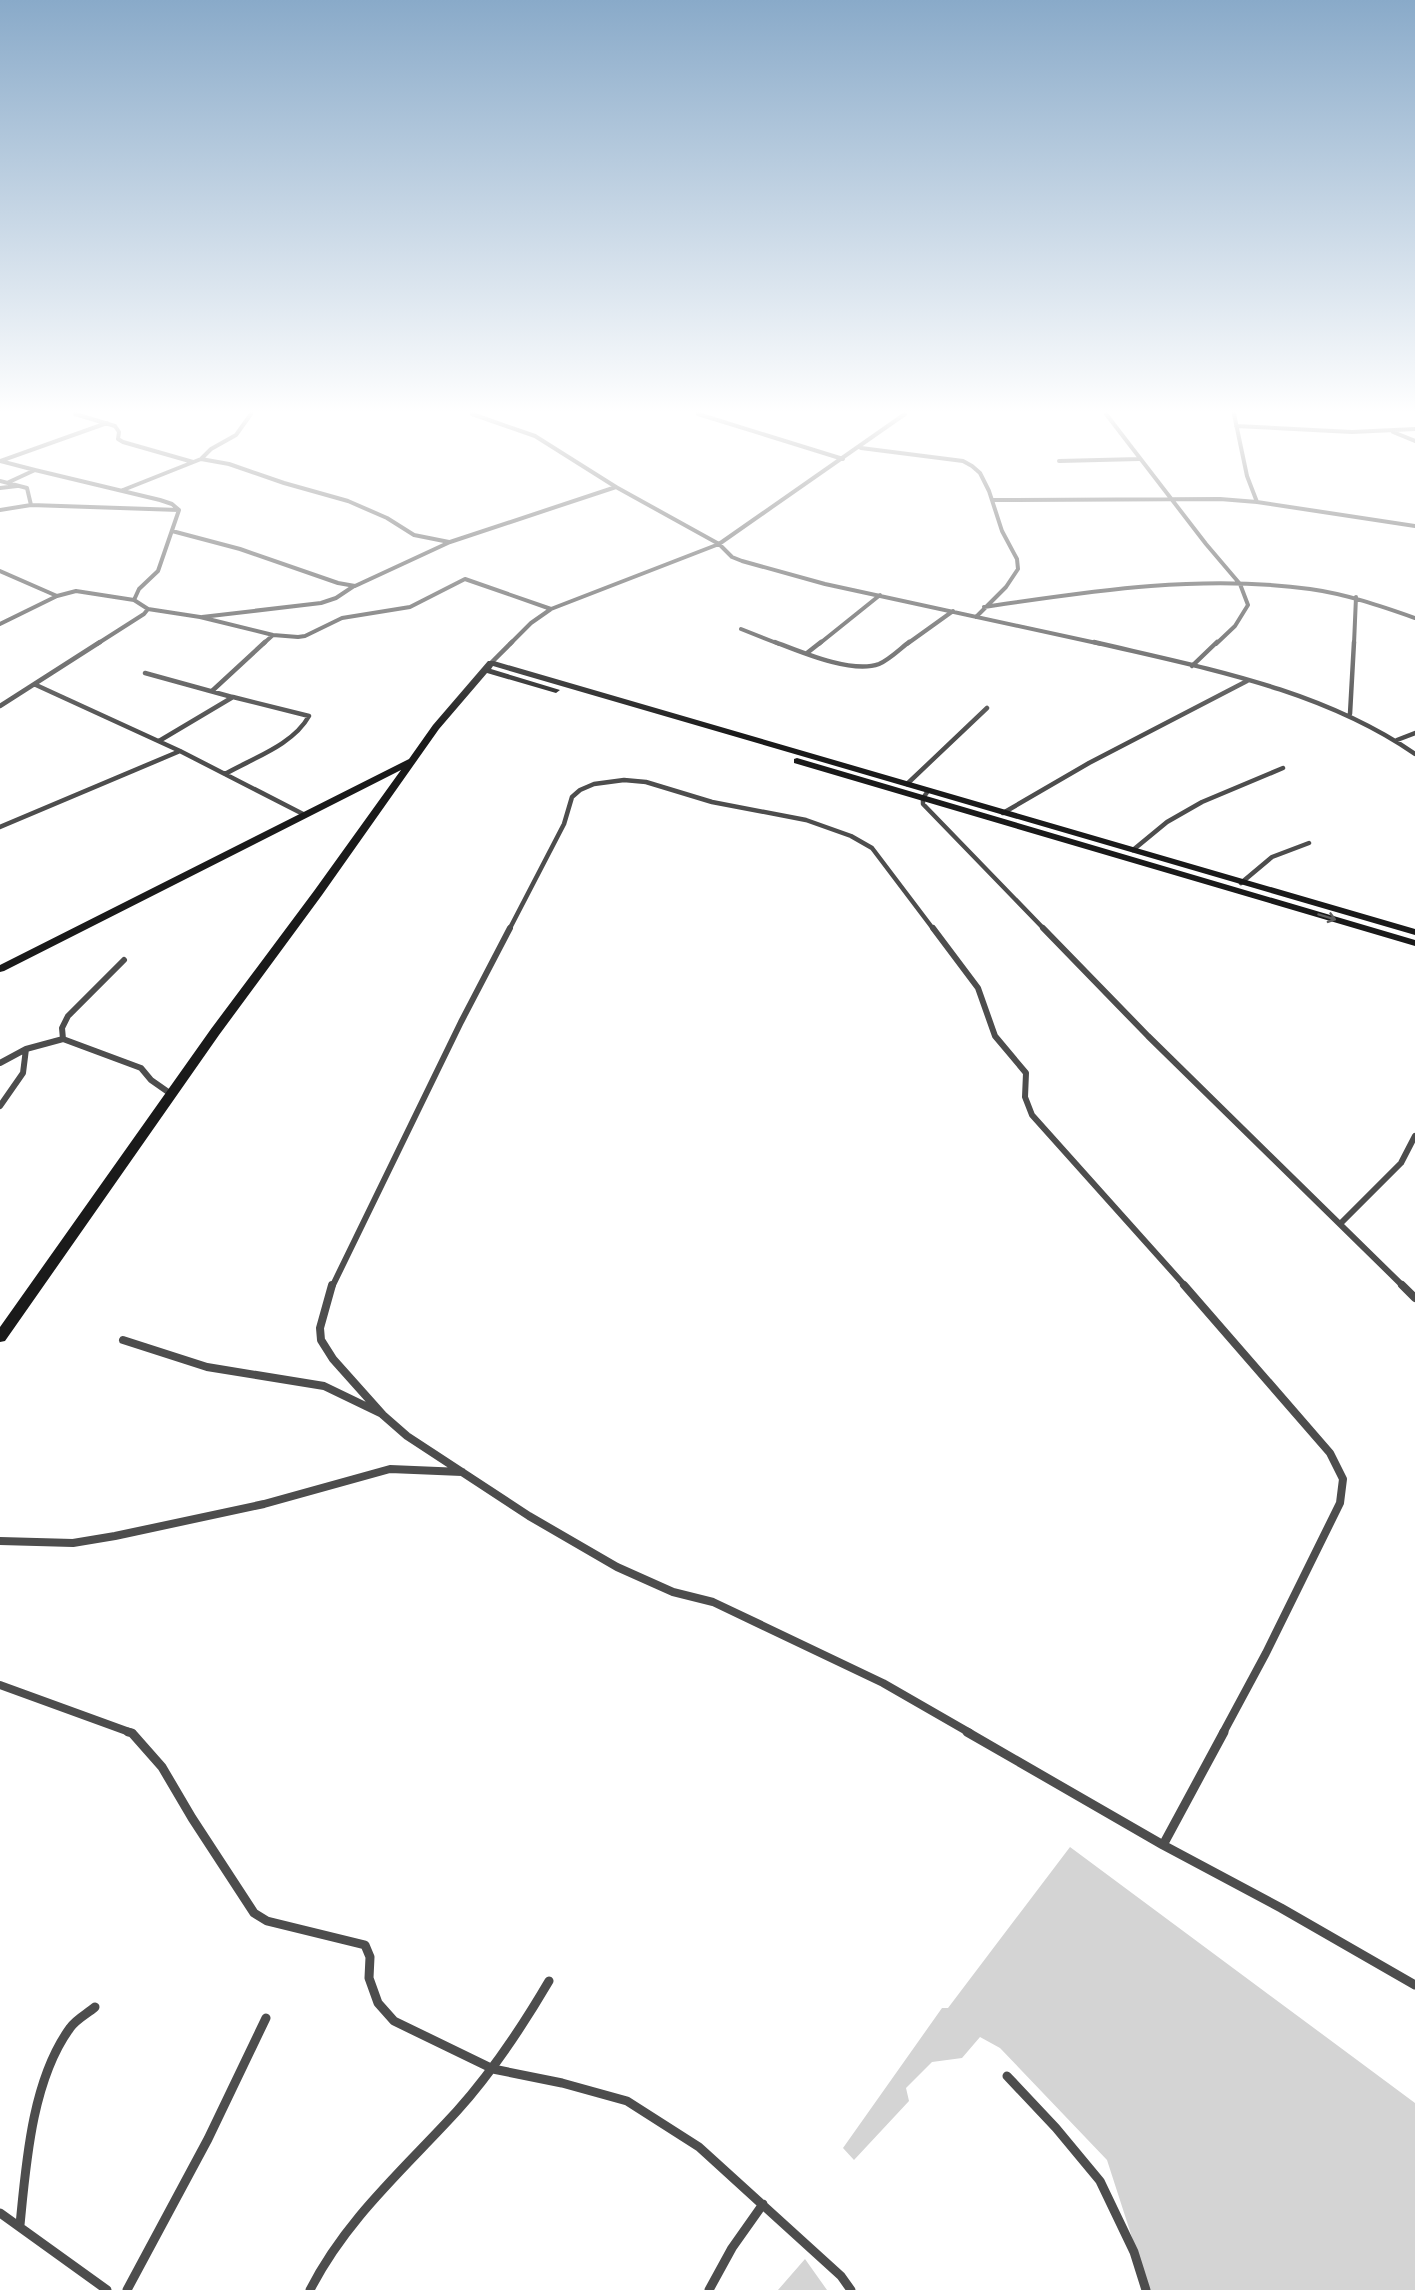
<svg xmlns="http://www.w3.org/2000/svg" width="1415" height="2290" font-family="'IBM Plex Sans',sans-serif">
  <rect width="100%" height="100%" fill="#fff"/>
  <!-- green -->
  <path fill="#d4d4d4" d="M1070 1847 1415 2103V2290H1149L1107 2160 1000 2048 980 2037 962 2058 932 2062 906 2088 909 2101 854 2160 843 2148 942 2008H948Z
    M805 2259 827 2290H778Z"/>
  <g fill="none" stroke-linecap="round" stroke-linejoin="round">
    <!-- street-far4 -->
    <path stroke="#4d4d4d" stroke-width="4" d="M75 414 115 426 119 432 118 439 123 442 193 462
      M472 414 535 436 616 487 719 544 732 557 742 561 825 584 1101 644
      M698 414 843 459
      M1106 414 1206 544 1240 584 1248 605 1235 626 1216 644
      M1234 414 1247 476 1257 502
      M1236 426 1352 432 1415 429
      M1393 432 1415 441
      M861 448 963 461 972 466 980 473 989 491 1002 531 1017 559 1018 569 1006 587 976 617
      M201 459 229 464 284 483 348 501 387 518 414 535 449 542
      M0 461 107 423
      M0 461 35 470 9 482
      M1059 461 1139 459
      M35 470 160 500 172 504 179 510 158 571 139 589 134 600 148 609 144 614 97 644
      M0 481 27 488 31 505
      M0 488 17 486
      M123 490 201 459 211 449 236 435 251 414
      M993 500 1220 499 1257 502 1415 526
      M0 510 31 505 179 510
      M172 531 240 549 338 583 355 586 450 542 616 487
      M0 571 57 596
      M984 607C1092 591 1201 574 1310 589 1346 594 1381 606 1415 618
      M148 609 200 617 273 635 298 637 305 636 342 618 410 607 465 579 551 609
      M202 617 321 603 336 598 354 586
      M0 624 57 596 76 591 134 600
      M741 629 779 644
      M263 644 273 635
      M510 644 531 623 551 609 719 544 905 414
      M819 644 880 595
      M907 644 953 611
      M1354 644 1356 597"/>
    <!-- street-far3 -->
    <path stroke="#4d4d4d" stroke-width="4.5" d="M775 642C801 652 852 674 879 664 889 660 900 649 909 642
      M1094 642C1204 668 1321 689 1415 754
      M807 653 821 642
      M491 663 512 642
      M1192 666 1217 642
      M145 673 232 697
      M36 685 180 751 303 814
      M212 691 265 642
      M0 706 100 642
      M1350 714 1354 642
      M1397 740 1415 733
      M159 741 233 697 309 716C293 745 253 758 225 774
      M907 784 987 708
      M928 791 923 798V804L1045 930
      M1003 813 1089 763 1247 681
      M0 827 180 751
      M1133 850 1167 822 1202 802 1283 768
      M1241 883 1272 857 1309 843
      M509 930 564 824 572 797 580 790 594 784 624 780 646 782 712 802 806 820 851 836 872 848 934 930"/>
    <!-- street-far2 -->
    <path stroke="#4d4d4d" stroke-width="6" d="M933 928 978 988 995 1036 1026 1073 1025 1097 1032 1115 1186 1287
      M1043 928 1148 1036 1404 1287
      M63 1039 62 1028 68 1016 124 960
      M0 1063 26 1049 63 1039 141 1068 151 1080 171 1094
      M0 1106 23 1073 26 1049
      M1340 1224 1401 1163 1415 1136
      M332 1287 461 1022 510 928"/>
    <!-- street-far1 -->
    <path stroke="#4d4d4d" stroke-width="8" d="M332 1285 320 1328 321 1340 333 1359 383 1415 407 1436 529 1516 617 1567 673 1592 713 1602 883 1683 970 1733
      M1184 1285 1330 1453 1343 1479 1340 1503 1266 1653 1223 1733
      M1402 1285 1415 1298
      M123 1340 207 1367 324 1386 380 1413
      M0 1541 73 1543 115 1536 264 1504 390 1469 462 1472
      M0 1685 132 1733"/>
    <!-- street -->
    <path stroke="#4d4d4d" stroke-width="9" d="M128 1732 132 1733 162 1767 192 1818 254 1913 267 1921 365 1945 370 1957 369 1978 378 2003 394 2021 493 2069 562 2083 627 2101 699 2147 841 2276 851 2290
      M967 1732 1163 1845
      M1163 1845 1281 1908 1415 1985
      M1163 1845 1224 1732
      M1007 2076 1056 2128 1100 2181 1134 2252 1146 2290
      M0 2213 107 2290
      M20 2225C26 2163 32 2080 70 2028 76 2019 87 2014 95 2007
      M127 2290 208 2139 266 2018
      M310 2290C346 2219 404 2169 457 2111 493 2071 522 2027 549 1981
      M709 2290 732 2248 763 2204"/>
    <!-- secondary -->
    <path fill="#1a1a1a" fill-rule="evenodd" d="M488 661H494L1415 929V935L493 666 491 669 560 690 556 693 487 673 439 729 322 895 219 1035 5 1341 0 1342V1327L211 1029 314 891 401 770 4 971 0 972V965L409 759 433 725Z
      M797 758 1415 940V946L794 763V759Z"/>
  </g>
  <!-- one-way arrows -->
  <defs><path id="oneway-shaft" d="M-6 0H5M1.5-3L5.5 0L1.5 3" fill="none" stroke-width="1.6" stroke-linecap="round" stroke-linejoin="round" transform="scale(1.5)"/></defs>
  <use stroke="#5f5f5f" href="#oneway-shaft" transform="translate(1327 917) rotate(17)"/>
  <!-- sky -->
  <linearGradient id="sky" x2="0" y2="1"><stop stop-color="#89aac9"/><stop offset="0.56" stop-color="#fff"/><stop offset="1" stop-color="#fff" stop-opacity="0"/></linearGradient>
  <rect width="1415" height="735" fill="url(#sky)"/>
</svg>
